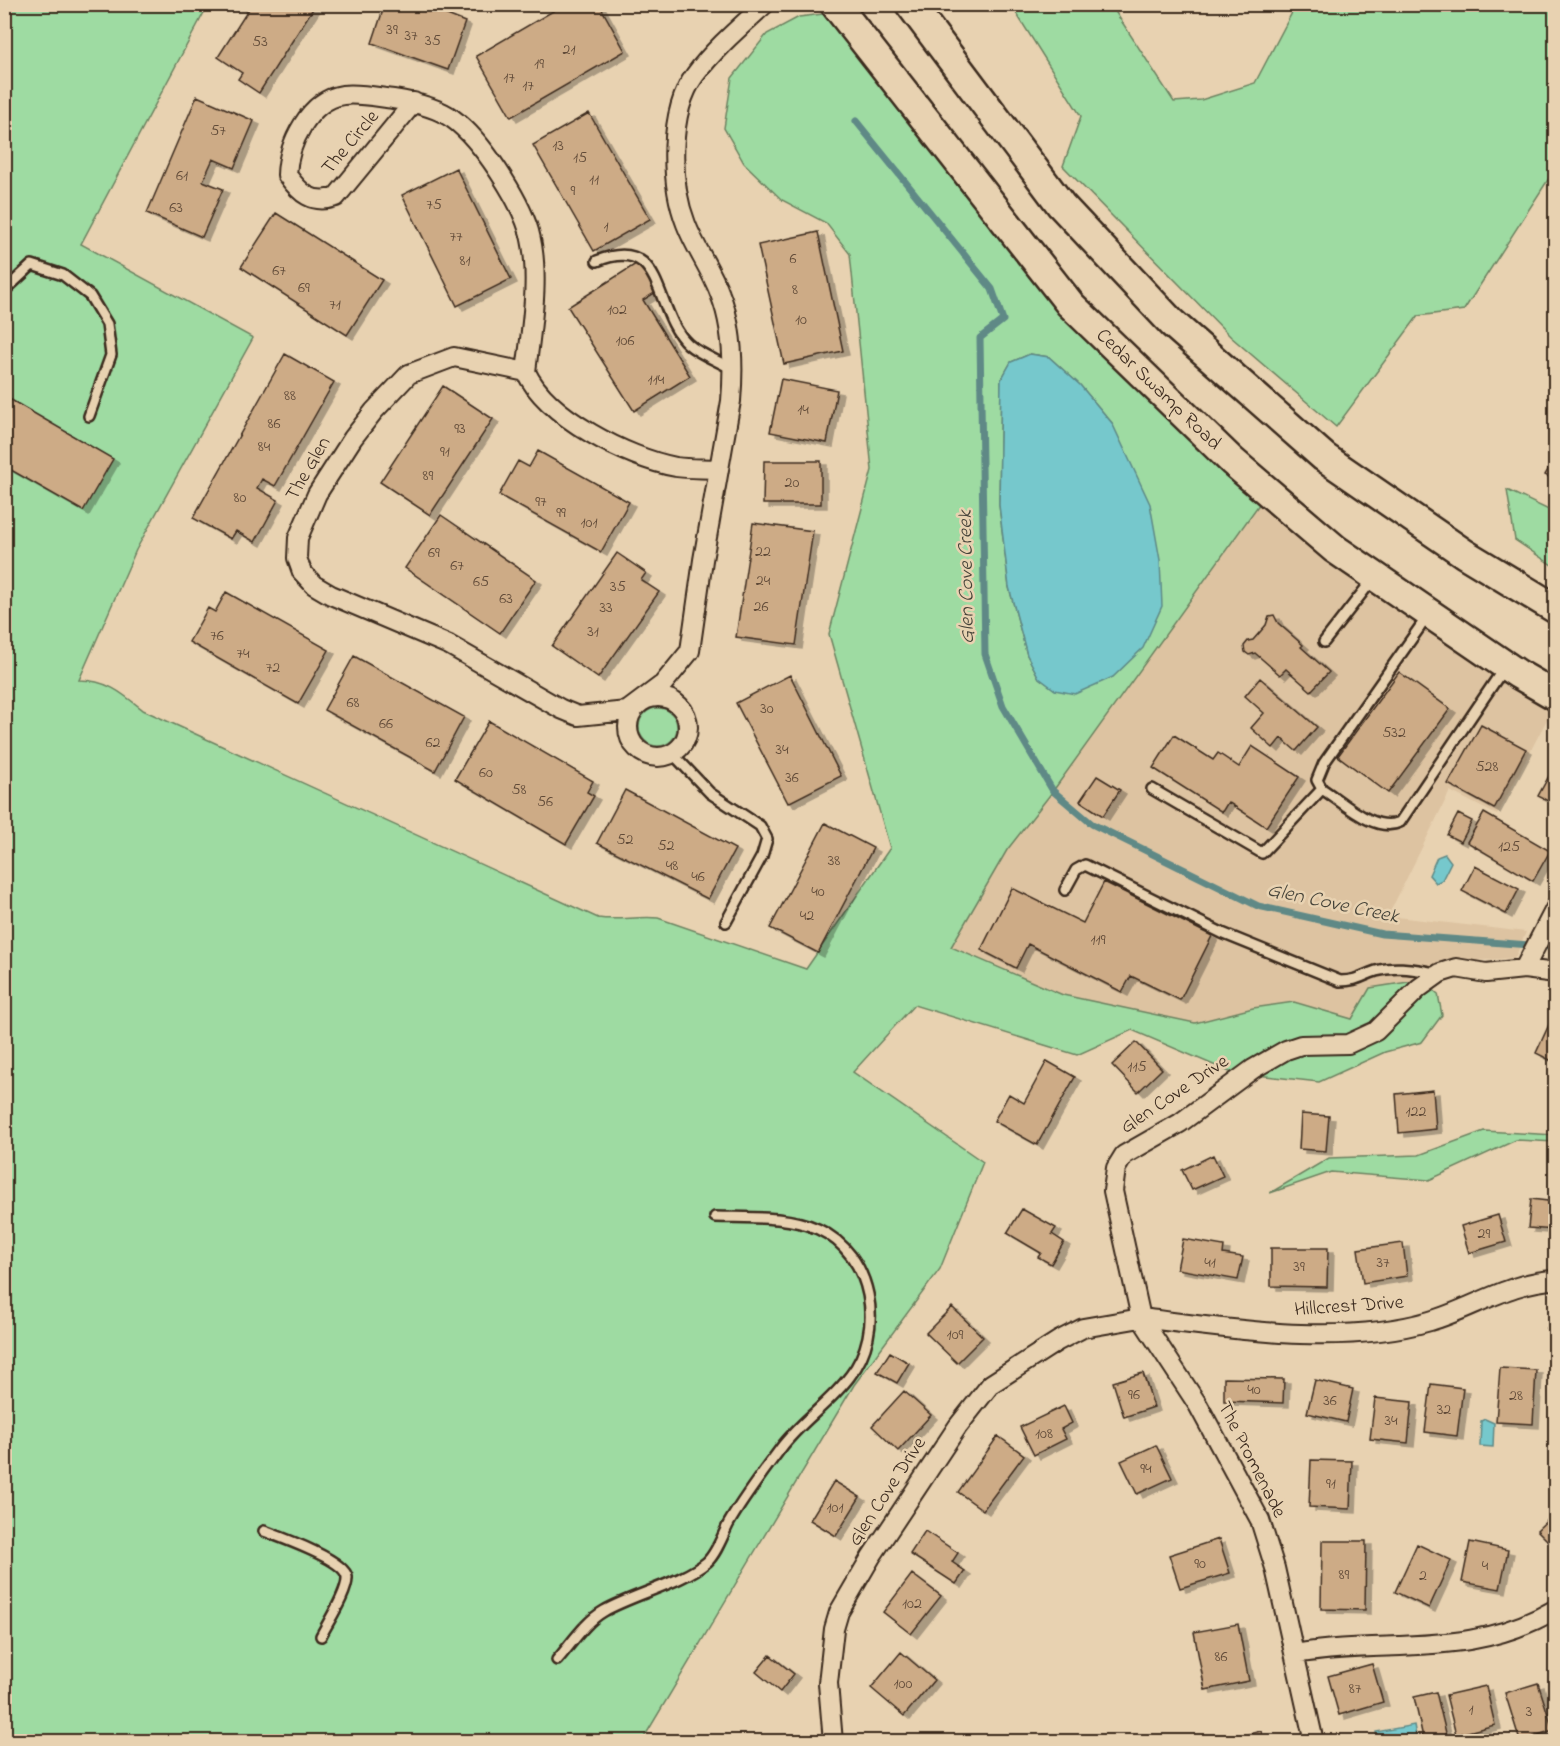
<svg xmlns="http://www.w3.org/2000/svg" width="1560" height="1746" font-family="'Indie Flower',sans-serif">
  <defs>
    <filter id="shadow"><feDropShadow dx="6" dy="4" stdDeviation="0" flood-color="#0004"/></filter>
  </defs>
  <rect width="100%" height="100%" fill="#e8d2b1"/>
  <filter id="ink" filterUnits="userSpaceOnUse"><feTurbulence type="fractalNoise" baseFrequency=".0167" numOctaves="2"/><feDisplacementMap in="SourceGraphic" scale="12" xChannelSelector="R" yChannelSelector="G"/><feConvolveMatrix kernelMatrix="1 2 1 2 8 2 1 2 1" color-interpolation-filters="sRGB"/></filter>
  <g filter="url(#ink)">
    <!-- built -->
    <path fill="#ddc3a1" d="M1265 496 1555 704 1497 815 1450 791 1388 916 1526 932 1515 958 1483 960 1450 967 1353 1019 1294 1002 1253 1008 1195 1023 1063 995 951 947 1007 850Z"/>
    <!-- green -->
    <path fill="#9edba2" stroke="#6c8260" stroke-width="1.5" fill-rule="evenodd" d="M5 5H208L81 244 253 338 136 550 79 680C107 680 122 693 143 710L598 918C619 921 637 916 658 918L806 969 890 848 829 634 872 470 850 254 826 223 782 200 744 163 724 128 732 78 767 34 799 17 823 14 854 28 1070 304 1265 496 1053 791 1007 850 951 947 1063 995 1195 1023 1253 1008 1294 1002 1352 1019 1370 988 1421 980 1438 994 1442 1015 1422 1042 1385 1052 1319 1082 1230 1072 1132 1030 1077 1055 914 1005 853 1072 983 1162 940 1269 854 1385 642 1741 5 1742ZM1030 354 1049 357 1080 385 1112 423 1056 690 1039 678 1027 655 1009 587 999 505 1001 380 1011 362Z
      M1011 5H1111L1174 102 1201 100 1255 83 1296 5H1555V169L1464 310 1418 316 1336 427 1231 337 1063 166 1081 116Z
      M1507 490 1555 513V567L1515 540Z
      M639 727a19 19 0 1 1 38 0a19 19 0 1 1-38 0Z
      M1484 1131 1555 1135V1142L1516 1140 1429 1180 1331 1172 1270 1193 1329 1158 1419 1155Z"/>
    <!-- water -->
    <path fill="#76c8cc" stroke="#5e8986" stroke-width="1.5" d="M1030 354 1049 357 1080 385 1112 423 1150 504 1160 560 1162 606 1143 648 1113 677 1075 694 1055 690 1039 678 1027 655 1009 587 999 505 1001 380 1011 362Z
      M1445 854 1451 862 1442 880 1436 883 1429 875 1437 857Z
      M1485 1419 1494 1423 1493 1447 1480 1446 1481 1421Z
      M1414 1725 1417 1741H1378L1376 1732Z"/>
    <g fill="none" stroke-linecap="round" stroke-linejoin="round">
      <!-- stream -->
      <path stroke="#5e8986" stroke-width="7" d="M856 121 992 289 1003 320 980 338 985 654 1003 706 1053 791 1092 824 1258 906 1382 934 1556 947"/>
    </g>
    <!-- building -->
    <path fill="#cdab86" stroke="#3b2a1e" stroke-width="1.5" filter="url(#shadow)" d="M252 4H316L259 93 238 79 242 73 218 57Z
      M385 4H419L465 22 448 70 372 43Z
      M565 4H599L625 51 511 117 476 56Z
      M197 96 254 121 234 168 213 159 203 181 223 189 202 237 147 213Z
      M589 113 650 219 594 251 533 145Z
      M456 168 511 279 457 306 402 195Z
      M276 213 382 280 347 335 241 267Z
      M818 232 843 351 784 364 758 245Z
      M639 262 658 291 643 300 690 376 634 411 568 307Z
      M285 354 334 382 275 486 262 479 257 488 278 500 255 542 236 531 231 539 193 518Z
      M781 379 837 390 827 443 770 432Z
      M443 386 493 419 430 515 380 482Z
      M6 397 113 459 83 511 4 466Z
      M538 451 629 502 601 552 499 495 518 461 529 467Z
      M1556 456V481L1545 475Z
      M764 461H821V504H763Z
      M441 515 536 580 500 633 405 568Z
      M753 523 813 531 796 645 736 637Z
      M617 553 646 573 641 580 659 592 598 678 552 646Z
      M226 592 329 650 298 704 189 642 208 608 215 612Z
      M1274 615 1278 623 1303 645 1301 647 1329 672 1311 691 1286 669 1280 675 1255 653 1249 655 1245 652 1244 646 1248 641 1253 640 1266 625 1269 616Z
      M354 656 464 717 435 771 324 710Z
      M1399 672 1450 709 1388 793 1338 756Z
      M790 675 841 776 788 803 736 703Z
      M1260 678 1317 727 1296 751 1281 738 1273 748 1251 728 1264 713 1245 696Z
      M489 721 593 781 587 792 594 796 566 844 455 779Z
      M1481 725 1526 749 1494 809 1448 784Z
      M1174 735 1213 760 1218 753 1239 767 1252 746 1299 777 1266 827 1228 802 1222 812 1153 768Z
      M1555 765 1556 766V805L1538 796Z
      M1097 776 1120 790 1103 816 1080 801Z
      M625 790 735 849 708 899 597 843Z
      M1484 813 1550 851 1533 881 1467 842Z
      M1458 814 1472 821 1461 842 1447 835Z
      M825 823 873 848 818 953 770 928Z
      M1475 866 1519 889 1506 914 1462 891Z
      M1104 882 1212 936 1180 1000 1131 976 1122 992 1028 944 1016 968 981 950 1012 888 1083 923Z
      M1553 1016 1556 1017V1063L1536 1053Z
      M1136 1042 1162 1069 1138 1092 1112 1065Z
      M1047 1061 1075 1077 1037 1145 994 1121 1009 1094 1024 1103Z
      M1433 1090 1436 1129 1399 1133 1396 1094Z
      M1301 1114 1329 1116 1326 1151 1299 1149Z
      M1213 1155 1223 1176 1192 1190 1182 1170Z
      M1531 1199 1556 1202V1230L1528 1228Z
      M1022 1209 1056 1228 1052 1234 1064 1242 1051 1264 1038 1257 1041 1253 1007 1233Z
      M1498 1215 1506 1242 1469 1253 1461 1226Z
      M1183 1239 1224 1246 1223 1254 1243 1257 1238 1280 1177 1269Z
      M1403 1243 1407 1276 1363 1283 1358 1249Z
      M1271 1248H1328L1327 1287 1271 1286Z
      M952 1307 983 1337 957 1363 926 1333Z
      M1556 1326V1355H1551L1547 1328Z
      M890 1352 909 1363 897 1383 877 1372Z
      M1500 1368 1536 1370 1533 1424 1496 1422Z
      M1143 1373 1154 1407 1124 1417 1113 1382Z
      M1224 1378 1284 1379 1283 1403 1224 1401Z
      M1315 1380 1353 1389 1346 1422 1307 1413Z
      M1431 1384 1463 1388 1457 1436 1425 1432Z
      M904 1391 931 1415 898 1451 872 1426Z
      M1375 1398 1412 1402 1408 1443 1370 1439Z
      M1064 1406 1072 1423 1061 1429 1066 1439 1034 1455 1020 1427Z
      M998 1436 1024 1455 983 1510 958 1492Z
      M1156 1445 1172 1478 1137 1494 1121 1461Z
      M1311 1460 1352 1461 1350 1509 1309 1507Z
      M834 1481 860 1497 836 1536 810 1520Z
      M1556 1512V1549L1537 1530Z
      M925 1531 958 1553 952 1562 965 1571 956 1584 910 1554Z
      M1219 1539 1230 1573 1180 1588 1169 1555Z
      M1322 1541H1366L1365 1610 1321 1609Z
      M1470 1542 1508 1550 1500 1589 1462 1582Z
      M1417 1544 1451 1560 1429 1608 1395 1592Z
      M912 1574 941 1596 911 1634 883 1612Z
      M1238 1624 1249 1681 1205 1690 1194 1632Z
      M901 1652 934 1680 904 1716 871 1688Z
      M770 1655 794 1674 780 1692 756 1672Z
      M1372 1664 1383 1702 1339 1715 1328 1676Z
      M1538 1683 1553 1730 1520 1741 1505 1693Z
      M1486 1686 1495 1725 1456 1735 1446 1695Z
      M1436 1692 1447 1737 1424 1742 1414 1697Z
      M1261 1731 1264 1742H1219Z
      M708 1735 709 1742H673Z"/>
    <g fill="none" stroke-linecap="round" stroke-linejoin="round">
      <defs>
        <path id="lane" d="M597 261C666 233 653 312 688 344 699 354 719 361 732 369
          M4 291 32 265 63 275 90 296 107 324 111 355 89 416
          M1427 617 1324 763 1317 780 1322 789C1343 802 1375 834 1400 822L1504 668
          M1324 642 1373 579
          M672 753 710 793 760 826 767 839 762 856 726 922
          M1152 789 1262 853 1322 789
          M1065 890 1076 870 1085 865 1222 933 1340 981C1357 981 1361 976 1376 971 1396 965 1417 970 1437 973
          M264 1531C280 1537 345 1560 347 1577 348 1592 328 1622 321 1636
          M557 1660C572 1643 585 1622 604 1611 634 1594 682 1583 707 1562 717 1553 723 1534 729 1523 744 1497 763 1472 781 1448 801 1421 830 1403 850 1376 886 1331 873 1254 818 1229 787 1215 748 1218 715 1217"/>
        <path id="street" d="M414 102 336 197C312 205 300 193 287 175 288 144 309 100 343 95 359 93 377 97 393 99 413 102 437 107 453 119 481 139 519 198 529 231 541 274 531 329 526 372
          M526 372 454 357 409 374 374 411 353 438 317 494 298 538 297 558 302 572 314 585 331 595 449 645 561 709 578 716 627 711 663 684 690 651 703 560 731 401C734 366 733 327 720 294 711 269 695 248 686 224 670 183 668 112 695 75 714 49 741 26 765 4
          M526 372C547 417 627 458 676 467 689 469 704 468 718 469
          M628 727a30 30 0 1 1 60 0a30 30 0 1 1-60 0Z
          M1524 969 1556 907
          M1141 1318 1198 1405 1260 1520 1275 1568 1314 1742
          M1141 1318C1231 1329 1341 1347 1430 1321 1472 1309 1511 1281 1556 1280
          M1295 1654C1388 1638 1469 1660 1556 1609
          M833 1742 828 1683 834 1629 839 1612 871 1557 958 1426 991 1384 1058 1341 1083 1328 1141 1318 1113 1191 1116 1168 1124 1155 1180 1123 1253 1069 1286 1050 1301 1045 1348 1044 1376 1031 1419 988 1440 973 1456 968 1486 973 1524 969 1556 973"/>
        <path id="primary" d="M835 4 1070 304 1232 461 1335 549 1518 674 1556 696
          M910 4 1061 205 1172 323 1324 457 1465 554 1556 609"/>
      </defs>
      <!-- lane casing -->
      <use href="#lane" stroke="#3b2a1e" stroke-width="14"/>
      <!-- street casing -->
      <use href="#street" stroke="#3b2a1e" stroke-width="22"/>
      <!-- primary casing -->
      <use href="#primary" stroke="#3b2a1e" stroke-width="33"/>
      <!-- lane -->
      <use href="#lane" stroke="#e8d2b1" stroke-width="9"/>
      <!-- street -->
      <use href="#street" stroke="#e8d2b1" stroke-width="18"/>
      <!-- primary -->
      <use href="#primary" stroke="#e8d2b1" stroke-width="28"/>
    </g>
  </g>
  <g text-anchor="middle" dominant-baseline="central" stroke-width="5" stroke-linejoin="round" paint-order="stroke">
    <!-- number labels -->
    <g font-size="16" fill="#604a38">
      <text x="392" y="30">39</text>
      <text x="411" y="36">37</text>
      <text x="433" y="41">35</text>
      <text x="260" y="42">53</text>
      <text x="569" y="50">21</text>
      <text x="539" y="64">19</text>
      <text x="509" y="78">17</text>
      <text x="528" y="86">17</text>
      <text x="218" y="131">57</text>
      <text x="558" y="146">13</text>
      <text x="580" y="158">15</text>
      <text x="182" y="176">61</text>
      <text x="594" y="180">11</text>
      <text x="573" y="191">9</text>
      <text x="434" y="205">75</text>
      <text x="176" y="208">63</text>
      <text x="606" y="227">1</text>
      <text x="456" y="237">77</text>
      <text x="793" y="259">6</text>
      <text x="465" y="261">81</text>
      <text x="279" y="271">67</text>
      <text x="304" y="288">69</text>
      <text x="795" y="290">8</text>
      <text x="335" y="305">71</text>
      <text x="617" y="310">102</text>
      <text x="801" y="320">10</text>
      <text x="625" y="341">106</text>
      <text x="656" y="380">114</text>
      <text x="290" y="396">88</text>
      <text x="803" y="410">14</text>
      <text x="274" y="424">86</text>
      <text x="460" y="429">93</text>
      <text x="264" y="447">84</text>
      <text x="445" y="452">91</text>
      <text x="428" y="476">89</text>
      <text x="792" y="483">20</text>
      <text x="240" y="498">80</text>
      <text x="541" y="502">97</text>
      <text x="561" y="513">99</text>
      <text x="589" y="523">101</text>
      <text x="763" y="552">22</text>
      <text x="434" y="553">69</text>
      <text x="457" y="566">67</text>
      <text x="763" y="581">24</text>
      <text x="481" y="582">65</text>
      <text x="618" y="587">35</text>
      <text x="506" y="599">63</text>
      <text x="761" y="607">26</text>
      <text x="606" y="608">33</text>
      <text x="593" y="632">31</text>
      <text x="217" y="636">76</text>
      <text x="243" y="654">74</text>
      <text x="273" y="668">72</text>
      <text x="353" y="703">68</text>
      <text x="767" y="709">30</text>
      <text x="386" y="724">66</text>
      <text x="1394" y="733">532</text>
      <text x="433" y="743">62</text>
      <text x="782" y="750">34</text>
      <text x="1487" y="767">528</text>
      <text x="486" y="773">60</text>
      <text x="792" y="778">36</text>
      <text x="519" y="790">58</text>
      <text x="545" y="802">56</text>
      <text x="625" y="840">52</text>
      <text x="666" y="846">52</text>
      <text x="1509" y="847">125</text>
      <text x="834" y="861">38</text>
      <text x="672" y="866">48</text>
      <text x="698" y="877">46</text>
      <text x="818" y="892">40</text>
      <text x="807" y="916">42</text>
      <text x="1098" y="940">119</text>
      <text x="1137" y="1067">115</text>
      <text x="1416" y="1112">122</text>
      <text x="1484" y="1234">29</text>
      <text x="1210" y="1263">41</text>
      <text x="1383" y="1263">37</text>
      <text x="1299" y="1267">39</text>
      <text x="955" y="1335">109</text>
      <text x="1254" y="1390">40</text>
      <text x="1134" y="1395">96</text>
      <text x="1516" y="1396">28</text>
      <text x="1330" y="1401">36</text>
      <text x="1444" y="1410">32</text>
      <text x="1391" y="1421">34</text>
      <text x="1044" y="1434">108</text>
      <text x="1146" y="1469">94</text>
      <text x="1331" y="1484">91</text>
      <text x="835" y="1508">101</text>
      <text x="1200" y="1564">90</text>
      <text x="1485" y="1566">4</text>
      <text x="1344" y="1575">89</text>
      <text x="1423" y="1576">2</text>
      <text x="912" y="1604">102</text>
      <text x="1221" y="1657">86</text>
      <text x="903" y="1684">100</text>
      <text x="1355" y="1689">87</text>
      <text x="1471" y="1710">1</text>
      <text x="1529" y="1712">3</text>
    </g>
    <!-- street labels -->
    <g font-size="20" fill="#3b2a1e" stroke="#e8d2b1">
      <text transform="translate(351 143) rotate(-50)">The Circle</text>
      <text transform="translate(1158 390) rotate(44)">Cedar Swamp Road</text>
      <text transform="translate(309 469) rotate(-60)">The Glen</text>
      <text transform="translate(1175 1095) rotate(-34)">Glen Cove Drive</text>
      <text transform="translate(1349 1307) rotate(-4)">Hillcrest Drive</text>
      <text transform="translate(1251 1460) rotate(63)">The Promenade</text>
      <text transform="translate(888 1492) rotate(-57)">Glen Cove Drive</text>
    </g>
    <!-- water labels -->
    <g font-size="21" font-style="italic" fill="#444238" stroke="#e8d2b1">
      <text transform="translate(967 577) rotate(-91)">Glen Cove Creek</text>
      <text transform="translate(1333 904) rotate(12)">Glen Cove Creek</text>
    </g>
  </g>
  <!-- margin -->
  <rect width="1560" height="1746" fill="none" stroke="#e8d2b1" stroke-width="24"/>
  <rect x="12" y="12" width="1536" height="1722" fill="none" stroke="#3b2a1e" stroke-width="2" filter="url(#ink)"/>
</svg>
